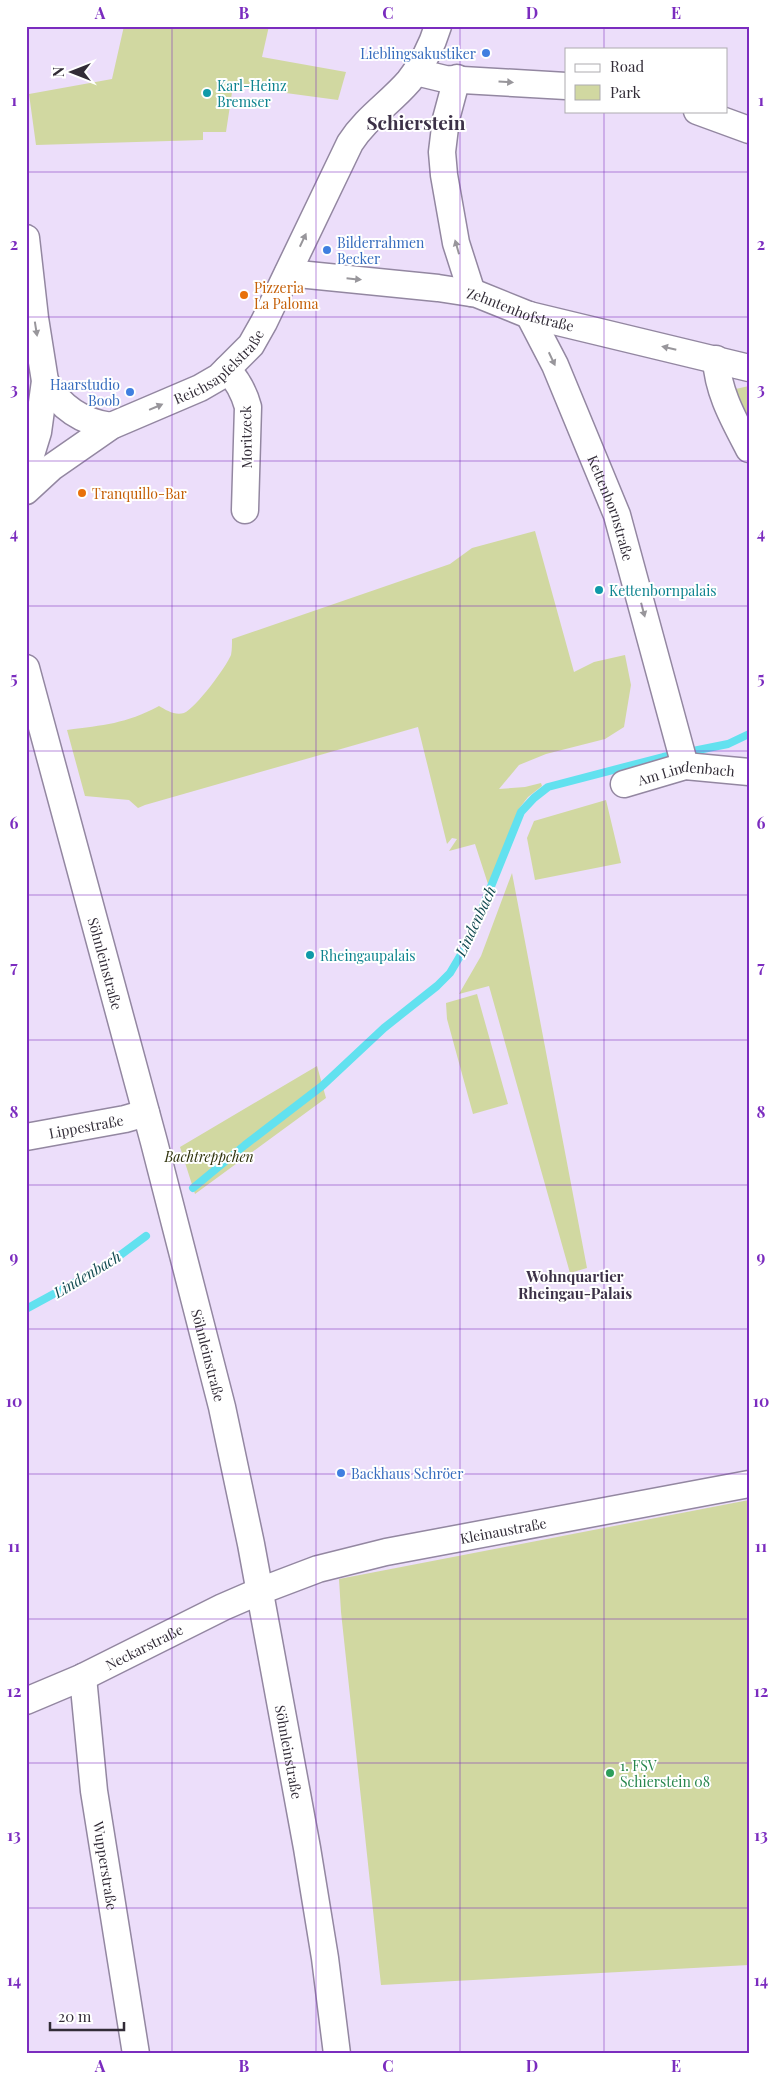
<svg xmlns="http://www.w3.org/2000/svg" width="775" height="2080" font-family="'Playfair Display',serif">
  <rect width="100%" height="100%" fill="#ecdefa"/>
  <!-- green -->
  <path fill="#d1d8a1" d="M124 26H269L262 57 346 72 338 100 233 86 226 132H203V140L36 145 29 94 112 79Z
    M749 386V429L731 390Z
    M535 531 574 672 594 662 625 655 631 685 624 727 605 739 546 754 519 765 499 789 525 787 541 783 542 786 528 797 518 810 490 883 488 884 475 844 449 851 457 839 452 838 447 844 418 727 145 805 138 808 129 800 85 796 67 730C104 725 125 724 159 706 166 710 175 716 184 713 196 708 226 667 231 655 232 650 232 644 232 639L450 564 472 548Z
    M606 800 621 863 535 880 527 838 534 821Z
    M512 873 587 1268 570 1273 489 986 459 994 481 956Z
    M477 994 508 1104 473 1114 447 1019 446 1003Z
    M317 1066 326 1098 195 1194 180 1147Z
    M749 1500V1965L381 1985 341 1612 339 1579Z"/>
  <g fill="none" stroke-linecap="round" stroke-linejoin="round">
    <!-- stream -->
    <path stroke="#62e1ef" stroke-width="8" d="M193 1188 245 1145 322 1086 384 1028 437 986 450 973 469 941 521 812 534 798 548 787 663 757 728 744 749 734
      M26 1309 107 1265 146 1236"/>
    <defs>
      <g id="minor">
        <path d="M416 72 445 79 566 86"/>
        <path d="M457 78 446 119 442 152 444 175 456 243 472 293"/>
        <path d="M697 111 749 130"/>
        <path d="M26 238 35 318 45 381 38 432 26 471"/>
        <path id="s1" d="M288 273 438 288 477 294 529 315 749 368"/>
        <path id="s2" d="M529 315 555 365 617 515 685 766"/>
        <path d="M716 359C718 393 734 420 749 449"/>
        <path d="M227 369C238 381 244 392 248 407L245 510"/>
        <path d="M45 381C60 407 81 422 111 426"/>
        <path id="s3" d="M26 491 52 467 111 426 200 388 219 377 251 345 264 322 350 143C366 118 390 103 409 81 422 65 432 46 438 26"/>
        <path id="s4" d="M26 668 154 1142 222 1407 251 1544 307 1848 325 1958 337 2054"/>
        <path id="s5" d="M624 784 685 766 749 772"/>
        <path id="s6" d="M26 1137 125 1119 146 1113"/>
        <path id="s7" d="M83 1677 94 1791 136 2054"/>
        <path id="s8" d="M26 1701 83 1677 223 1607 260 1591 318 1569 386 1552 749 1484"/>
      </g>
    </defs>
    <!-- minor casing -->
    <use href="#minor" stroke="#9387a1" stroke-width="29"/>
    <!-- minor -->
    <use href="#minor" stroke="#fff" stroke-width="26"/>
  </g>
  <!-- one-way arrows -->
  <defs><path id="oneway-solid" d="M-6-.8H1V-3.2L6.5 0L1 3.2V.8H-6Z" transform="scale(1.25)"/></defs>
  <g fill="#98969b">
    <use href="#oneway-solid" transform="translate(506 82) rotate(4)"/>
    <use href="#oneway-solid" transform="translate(303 240) rotate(-65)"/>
    <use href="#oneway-solid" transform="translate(457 247) rotate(-106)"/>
    <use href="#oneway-solid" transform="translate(354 279) rotate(6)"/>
    <use href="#oneway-solid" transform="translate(36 329) rotate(81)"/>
    <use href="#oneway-solid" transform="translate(669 348) rotate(-167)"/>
    <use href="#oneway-solid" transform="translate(552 359) rotate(65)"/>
    <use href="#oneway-solid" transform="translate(156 407) rotate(-23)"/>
    <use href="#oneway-solid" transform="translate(643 610) rotate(75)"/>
  </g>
  <!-- grid -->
  <path fill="none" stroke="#7b2cbf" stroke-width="1" stroke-opacity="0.55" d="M172 26V2054M316 26V2054M460 26V2054M604 26V49M604 111V2054M26 172H749M26 317H749M26 461H749M26 606H749M26 751H749M26 895H749M26 1040H749M26 1185H749M26 1329H749M26 1474H749M26 1619H749M26 1763H749M26 1908H749"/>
  <!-- markers -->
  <g fill="#3f7fe0" stroke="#fff" stroke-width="2">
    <circle cx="486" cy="53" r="5"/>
    <circle cx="327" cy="250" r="5"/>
    <circle cx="130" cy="392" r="5"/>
    <circle cx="341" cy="1473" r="5"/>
  </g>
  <g fill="#0f9aa8" stroke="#fff" stroke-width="2">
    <circle cx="207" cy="93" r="5"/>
    <circle cx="599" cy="590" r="5"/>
    <circle cx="310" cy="955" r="5"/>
  </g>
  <g fill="#e8710a" stroke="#fff" stroke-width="2">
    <circle cx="244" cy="295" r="5"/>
    <circle cx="82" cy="493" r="5"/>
  </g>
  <circle fill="#2e9e5b" stroke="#fff" stroke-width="2" cx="610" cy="1773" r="5"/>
  <g text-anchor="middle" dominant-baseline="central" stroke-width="4" stroke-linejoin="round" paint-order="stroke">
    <!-- shop labels -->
    <g font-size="14" fill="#366cbe" stroke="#fff" text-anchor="end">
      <text x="476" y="53">Lieblingsakustiker</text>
      <text x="337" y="242" text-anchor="start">Bilderrahmen<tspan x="337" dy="16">Becker</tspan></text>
      <text x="120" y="384">Haarstudio<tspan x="120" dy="16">Boob</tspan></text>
      <text x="351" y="1473" text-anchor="start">Backhaus Schröer</text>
    </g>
    <!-- culture labels -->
    <g font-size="14" fill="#0d838f" stroke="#fff" text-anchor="start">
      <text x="217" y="85">Karl-Heinz<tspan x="217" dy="16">Bremser</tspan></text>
      <text x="609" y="590">Kettenbornpalais</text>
      <text x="320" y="955">Rheingaupalais</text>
    </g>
    <!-- food labels -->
    <g font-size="14" fill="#c56008" stroke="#fff" text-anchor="start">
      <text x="254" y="287">Pizzeria<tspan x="254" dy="16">La Paloma</tspan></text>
      <text x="92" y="493">Tranquillo-Bar</text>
    </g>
    <!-- street labels -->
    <g font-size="14" fill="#322c37" stroke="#fff">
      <text stroke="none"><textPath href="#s1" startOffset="236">Zehntenhofstraße</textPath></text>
      <text stroke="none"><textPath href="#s3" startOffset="232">Reichsapfelstraße</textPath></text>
      <text transform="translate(246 437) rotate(-91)">Moritzeck</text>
      <text stroke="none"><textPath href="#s2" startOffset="210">Kettenbornstraße</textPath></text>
      <text stroke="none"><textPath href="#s5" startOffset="64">Am Lindenbach</textPath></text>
      <text stroke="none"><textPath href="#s4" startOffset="306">Söhnleinstraße</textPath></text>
      <text stroke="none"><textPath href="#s6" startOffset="61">Lippestraße</textPath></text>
      <text stroke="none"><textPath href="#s4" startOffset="711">Söhnleinstraße</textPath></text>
      <text stroke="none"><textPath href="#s8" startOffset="510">Kleinaustraße</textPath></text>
      <text stroke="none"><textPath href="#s8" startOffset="130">Neckarstraße</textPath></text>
      <text stroke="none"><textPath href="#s4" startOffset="1116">Söhnleinstraße</textPath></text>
      <text stroke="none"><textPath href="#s7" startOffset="190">Wupperstraße</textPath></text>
    </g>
    <!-- park labels -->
    <g font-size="14" font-style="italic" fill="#2e310b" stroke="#fff">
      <text x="209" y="1156">Bachtreppchen</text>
    </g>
    <!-- leisure labels -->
    <g font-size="14" fill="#27864d" stroke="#fff" text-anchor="start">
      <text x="620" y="1765">1. FSV<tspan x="620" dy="16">Schierstein 08</tspan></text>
    </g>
    <!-- water labels -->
    <g font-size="15" font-style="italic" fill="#10494f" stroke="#fff">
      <text transform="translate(475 921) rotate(-65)">Lindenbach</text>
      <text transform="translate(87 1274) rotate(-31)">Lindenbach</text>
    </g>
    <!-- neighbourhood labels -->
    <g font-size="15" font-weight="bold" fill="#3c3147" stroke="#fff">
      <text x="575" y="1276">Wohnquartier<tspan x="575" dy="17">Rheingau-Palais</tspan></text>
    </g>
    <!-- district labels -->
    <g font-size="19" font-weight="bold" fill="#3c3147" stroke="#fff">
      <text x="416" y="122">Schierstein</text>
    </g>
  </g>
  <!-- border -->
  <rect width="775" height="2080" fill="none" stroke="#ffffff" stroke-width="55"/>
  <!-- legend -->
  <rect x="565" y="48" width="162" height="65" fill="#ffffff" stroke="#adabaf"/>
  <rect x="575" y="64" width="25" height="8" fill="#ffffff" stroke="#adabaf"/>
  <text x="610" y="72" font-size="15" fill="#322c37">Road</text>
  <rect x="575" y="85" width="25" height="15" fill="#d1d8a1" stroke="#adabaf"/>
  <text x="610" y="98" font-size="15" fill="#322c37">Park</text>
  <!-- north arrow -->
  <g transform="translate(72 72) rotate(270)" stroke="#ffffff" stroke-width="4" paint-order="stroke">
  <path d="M0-4L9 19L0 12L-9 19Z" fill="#322c37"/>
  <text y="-8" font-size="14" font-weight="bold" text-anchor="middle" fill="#322c37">N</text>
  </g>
  <!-- scale -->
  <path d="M50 2022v8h74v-8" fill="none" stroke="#322c37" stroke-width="2.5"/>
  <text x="58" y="2022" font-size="15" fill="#322c37" stroke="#ffffff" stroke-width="4" paint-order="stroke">20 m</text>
  <rect x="28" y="28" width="720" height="2024" fill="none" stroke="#7b2cbf" stroke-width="2"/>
  <g font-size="16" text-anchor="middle" font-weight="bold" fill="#7b2cbf">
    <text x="100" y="19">A</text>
    <text x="244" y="19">B</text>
    <text x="388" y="19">C</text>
    <text x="532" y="19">D</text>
    <text x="676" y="19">E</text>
    <text x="14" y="106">1</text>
    <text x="761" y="106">1</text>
    <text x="14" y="250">2</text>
    <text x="761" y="250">2</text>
    <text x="14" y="395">3</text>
    <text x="761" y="395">3</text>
    <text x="14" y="539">4</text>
    <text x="761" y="539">4</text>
    <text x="14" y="684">5</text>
    <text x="761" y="684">5</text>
    <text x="14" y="829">6</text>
    <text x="761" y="829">6</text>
    <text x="14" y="973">7</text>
    <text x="761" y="973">7</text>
    <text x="14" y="1118">8</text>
    <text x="761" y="1118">8</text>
    <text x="14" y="1263">9</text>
    <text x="761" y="1263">9</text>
    <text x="14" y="1407">10</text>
    <text x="761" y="1407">10</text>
    <text x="14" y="1552">11</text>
    <text x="761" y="1552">11</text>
    <text x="14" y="1697">12</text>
    <text x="761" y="1697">12</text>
    <text x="14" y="1841">13</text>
    <text x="761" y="1841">13</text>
    <text x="14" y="1986">14</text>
    <text x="761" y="1986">14</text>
    <text x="100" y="2072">A</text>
    <text x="244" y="2072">B</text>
    <text x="388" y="2072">C</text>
    <text x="532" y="2072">D</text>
    <text x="676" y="2072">E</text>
  </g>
</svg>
